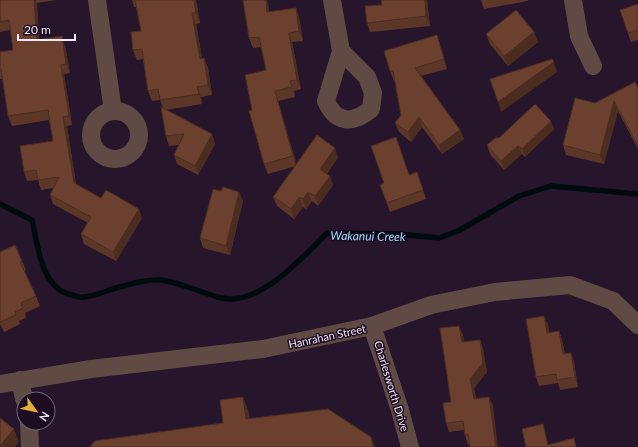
<svg xmlns="http://www.w3.org/2000/svg" width="638" height="447" font-family="Lato,sans-serif">
  <rect width="100%" height="100%" fill="#27152c"/>
  <g fill="none" stroke-linecap="round" stroke-linejoin="round">
    <!-- stream -->
    <path stroke="#000b10" stroke-width="5.5" d="M0 204 32 220C38 246 41 289 72 295 76 296 80 298 84 297 95 296 106 291 116 288 131 284 146 279 161 280 179 282 204 294 222 298 259 307 304 256 327 233L398 234 439 238 460 230 519 196 551 186 638 194"/>
    <!-- minor -->
    <path stroke="#5f4b44" stroke-width="18" d="M97 0 113 111
      M332 0 341 51 326 101C336 124 353 124 371 109L373 93 367 77 341 51
      M573 0 579 36 593 66
      M91 135a24 24 0 1 1 48 0a24 24 0 1 1-48 0Z
      M372 326 400 410 410 447
      M20 380 24 399
      M0 384 91 369 263 349 372 326 431 305 495 292 570 285 613 301 638 325
      M29 423 30 447"/>
  </g>
  <!-- wall -->
  <path fill="#5c3728" d="M0 0H56L37 3 39 40 65 46 70 73 64 74 72 125 67 126 76 184 101 198 142 218 116 261 84 244 81 234 88 223 53 204 50 195 53 188 41 190 38 180 27 181 24 172 53 141 49 120 12 126 8 116 3 79H0V52L13 50 10 30 0 32Z
    M132 0H196L200 23 196 24 202 58H204L208 68 212 95 201 97 202 104 166 110 212 134 215 144 198 175 177 164 174 155 179 145 169 146 166 136 163 108 160 100 152 101 148 91 143 59 137 60 133 50 141 31 136 7H134Z
    M381 0H427L430 26 370 32 367 23 382 5Z
    M481 0H528V1L484 9Z
    M638 4V40L631 42 620 10Z
    M268 5 269 12 296 8 299 18 303 41 292 42 301 89 294 91 295 97 278 101 296 165 338 157 327 174 333 185 318 206 312 201 306 209 303 207 294 219 277 206 273 197 296 166 268 174 264 164 252 110 266 70 261 47 253 48 249 38Z
    M534 32 538 42 508 66 490 44 486 34Z
    M440 45 447 69 421 76 460 130 464 139 442 154 422 127 411 142 399 132 395 123 401 115 395 80 394 81 390 71Z
    M638 88V149L618 111 604 164 566 155 563 145 595 103Z
    M554 129 525 157 522 154 504 170 490 154 487 145 499 138Z
    M417 172 426 199 390 212 380 185Z
    M221 191 243 201 230 255 203 248 200 238Z
    M0 252 22 261 26 270 24 271 36 296 40 306 25 313 26 318 19 321 20 324 4 332 0 324Z
    M544 316 548 325 549 333 559 331 562 340 565 354 571 353 574 362 578 387 560 390 558 383 539 386 536 377Z
    M463 335 464 342 480 340 483 349 487 372 474 388 476 398 489 397 493 406 469 444 468 445 465 435 464 430 449 432 446 423 451 402Z"/>
  <!-- shaded-wall -->
  <path fill="#4b2d20" d="M34 0H36L37 3 40 50 37 40Z
    M194 0H196L200 23 196 13Z
    M266 0H267L268 5 271 22 267 12Z
    M425 0H427L430 26 426 16Z
    M296 8 299 18 303 41 299 31Z
    M192 13 196 24 204 69 200 59Z
    M534 32 538 42 508 66 504 56Z
    M289 33 292 42 301 89 297 80Z
    M62 36 65 46 70 73 66 64Z
    M204 58 208 68 212 95 208 85Z
    M554 62 557 72 501 112 498 102Z
    M61 65 64 74 72 125 69 116Z
    M290 81 294 91 295 97 292 87Z
    M197 87 201 97 202 104 199 94Z
    M275 91 278 101 297 165 293 156Z
    M614 101 618 111 604 164 600 155Z
    M63 117 67 126 77 192 74 183Z
    M419 117 422 127 411 142 408 132Z
    M551 121 554 129 525 157 522 149Z
    M460 130 464 139 442 154 439 145Z
    M212 134 215 144 198 175 195 166Z
    M518 146 522 154 504 170 501 161Z
    M335 148 338 157 323 178 320 169Z
    M330 176 333 185 318 206 315 196Z
    M239 192 243 201 230 255 226 246Z
    M308 192 312 201 306 209 303 199Z
    M299 197 303 207 294 219 291 209Z
    M139 209 142 218 116 261 113 252Z
    M544 316 548 325 551 343 547 333Z
    M459 326 463 335 465 352 462 342Z
    M559 331 562 340 567 364 563 354Z
    M480 340 483 349 487 372 474 388 477 408 474 399 470 379Z
    M571 353 574 362 578 387 575 377Z
    M243 397 249 413 252 436 246 419Z
    M489 397 493 406 498 447H496Z
    M14 429 19 442 15 447H0V446Z
    M371 437 375 447H373Z"/>
  <!-- building -->
  <path fill="#6b402e" stroke="#4b2d20" d="M0 0H34L37 40 62 36 66 64 61 65 69 116 63 117 74 183 101 198 106 190 139 209 113 252 81 234 91 217 50 195 59 177 38 180 36 170 24 172 20 146 53 141 48 110 8 116 1 69H0V52L13 50 9 20 0 22Z
    M135 0H194L196 13H192L200 59 204 58 208 85 197 87 199 94 160 100 158 89 148 91 142 49 133 50 131 32 141 31Z
    M243 0H266L267 12 296 8 299 31 289 33 297 80 290 81 292 87 275 91 293 156 264 164 249 111 252 110 245 75 266 70 259 37 249 38Z
    M381 0H425L426 16 367 23 365 6 382 5Z
    M638 4V30L628 33 620 10Z
    M516 10 534 32 504 56 486 34Z
    M437 35 444 59 415 68 460 130 439 145 419 117 408 132 395 123 401 115 393 71H390L384 51Z
    M552 59 554 62 498 102 490 79Z
    M635 82 638 88V146L614 101 600 155 563 145 575 98 595 103Z
    M535 104 551 121 522 149 518 146 501 161 487 145 495 138H499Z
    M161 107 212 134 195 166 174 155 184 134 166 136Z
    M317 135 335 148 320 169 330 176 315 196 308 192 303 199 299 197 291 209 273 197Z
    M396 137 409 175 417 172 423 190 387 203 380 185 384 183 371 146Z
    M223 187 239 192 226 246 200 238 213 189 221 191Z
    M15 245 22 261 20 262 36 296 21 303 23 308 15 312 16 315 0 322V252Z
    M544 316 547 333 559 331 563 354 571 353 575 377 557 380 556 374 536 377 526 319Z
    M459 326 462 342 480 340 483 363 470 379 474 399 489 397 496 447H470L468 434 465 435 463 421 446 423 443 403 451 402 440 328Z
    M243 397 246 419 328 409 371 437 373 447H90L95 441 223 423 220 400Z
    M0 418 14 429 0 446Z
    M543 424 548 445 574 438 576 447H526L522 429Z"/>
  <g text-anchor="middle" dominant-baseline="central" stroke-width="3" stroke-linejoin="round" paint-order="stroke">
    <!-- street labels -->
    <g font-size="11" fill="#f6eaf9" stroke="#1d0c22">
      <text transform="translate(327 336) rotate(-12)">Hanrahan Street</text>
      <text transform="translate(392 386) rotate(73)">Charlesworth Drive</text>
    </g>
    <!-- water labels -->
    <g font-size="12" font-style="italic" fill="#99dff7" stroke="#1d0c22">
      <text transform="translate(368 236) rotate(1)">Wakanui Creek</text>
    </g>
  </g>
  <!-- north arrow -->
  <g transform="translate(36 411) rotate(123)"><circle r="19" fill="#1d0c22" stroke="#746578"/>
  <path d="M0-3L7 15L0 10L-7 15Z" fill="#e1af34"/>
  <text y="-6" font-size="11" font-weight="bold" text-anchor="middle" fill="#f6eaf9">N</text>
  </g>
  <!-- scale -->
  <path d="M18 34v6h57v-6" fill="none" stroke="#f6eaf9" stroke-width="2"/>
  <text x="24" y="34" font-size="12" fill="#f6eaf9" stroke="#1d0c22" stroke-width="3" paint-order="stroke">20 m</text>
</svg>
